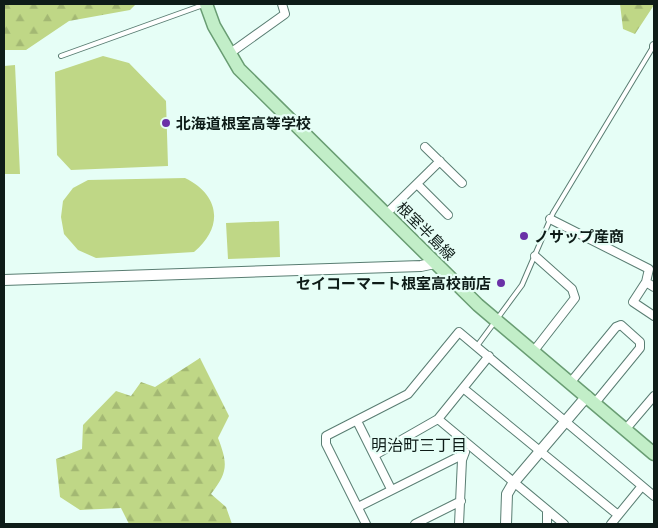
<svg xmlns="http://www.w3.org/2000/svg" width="658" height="528" font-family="'Space Grotesk','Noto Sans JP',sans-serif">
  <defs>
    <pattern id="forest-firs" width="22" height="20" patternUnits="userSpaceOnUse" patternTransform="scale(1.25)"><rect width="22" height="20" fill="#bfd786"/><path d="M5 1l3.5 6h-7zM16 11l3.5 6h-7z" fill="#a3b873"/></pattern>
  </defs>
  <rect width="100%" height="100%" fill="#e6fef6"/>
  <!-- forest -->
  <path fill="url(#forest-firs)" d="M4 4H136L130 10 69 21 26 50H4Z
    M620 4H654V5L635 34 623 29Z
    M200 358 229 416 218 438C228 464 228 472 211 494L226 507 232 524H129L121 508 80 510 60 497 56 459 82 449 83 425 116 391 131 396 141 382 155 387Z"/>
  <!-- garden -->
  <path fill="#bfd786" d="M103 56 129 63 166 101 168 166 71 170 57 155 55 72Z
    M15 65 20 174H4V66Z
    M185 178C220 195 224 227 194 252L96 258 78 250 64 234 61 217 63 201 73 188 88 180Z
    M279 221 280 257 228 259 226 223Z"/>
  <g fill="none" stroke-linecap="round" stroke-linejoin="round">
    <defs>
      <path id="service" d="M61 56 203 5
        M477 346 522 285 553 213 653 47"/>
      <path id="minor" d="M654 46V47
        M229 54 285 14 282 4
        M425 147 462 183
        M417 184 448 215
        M386 214 440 161
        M550 219 649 269 646 282 654 287
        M646 282 633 302 654 316
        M533 352 575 298 572 289 535 256
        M570 383 616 327 621 325 640 342V348L595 403
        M463 388 618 515
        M438 419 564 524
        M357 421 391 489
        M625 430 654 396
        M375 455 438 419 489 356
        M358 507 464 454
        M366 524 326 444V436L408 394 459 332 654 496
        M415 524 461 501
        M459 524 462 460 465 452
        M547 524V511
        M611 524 642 486"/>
      <path id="tertiary" d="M4 280 421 266 435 263
        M506 524 507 494 514 482 587 396"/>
      <path id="primary" d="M206 4 214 26 239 69 478 305 654 454"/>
    </defs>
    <!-- service casing -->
    <use href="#service" stroke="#597d72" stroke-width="6"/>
    <!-- minor casing -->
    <use href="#minor" stroke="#597d72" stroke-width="10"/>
    <!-- tertiary casing -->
    <use href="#tertiary" stroke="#597d72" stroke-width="12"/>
    <!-- primary casing -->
    <use href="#primary" stroke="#699d73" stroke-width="15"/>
    <!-- service -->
    <use href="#service" stroke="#fff" stroke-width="4"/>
    <!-- minor -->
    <use href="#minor" stroke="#fff" stroke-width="8"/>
    <!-- tertiary -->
    <use href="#tertiary" stroke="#fff" stroke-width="10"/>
    <!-- primary -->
    <use href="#primary" stroke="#c2eec8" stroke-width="12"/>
  </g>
  <!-- markers -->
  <g fill="#6a31a7" stroke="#e6fef6" stroke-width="2">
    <circle cx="166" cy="123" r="5"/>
    <circle cx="524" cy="236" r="5"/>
    <circle cx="501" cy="283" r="5"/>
  </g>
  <g text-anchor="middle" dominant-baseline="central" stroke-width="4.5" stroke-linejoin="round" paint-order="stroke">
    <!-- poi labels -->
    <g font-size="15" font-weight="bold" fill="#0e1c18" stroke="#e6fef6" text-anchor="start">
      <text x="176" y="123">北海道根室高等学校</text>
      <text x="534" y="236">ノサップ産商</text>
      <text x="491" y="283" text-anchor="end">セイコーマート根室高校前店</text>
    </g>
    <!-- street labels -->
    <g font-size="15" fill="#0e1c18" stroke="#e6fef6">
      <text transform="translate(426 231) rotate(45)">根室半島線</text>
    </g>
    <!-- neighbourhood labels -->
    <g font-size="16" fill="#0e1c18" stroke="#e6fef6">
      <text x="419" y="445">明治町三丁目</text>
    </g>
  </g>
  <!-- border -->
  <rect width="658" height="528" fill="none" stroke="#0e1c18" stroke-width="10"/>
</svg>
